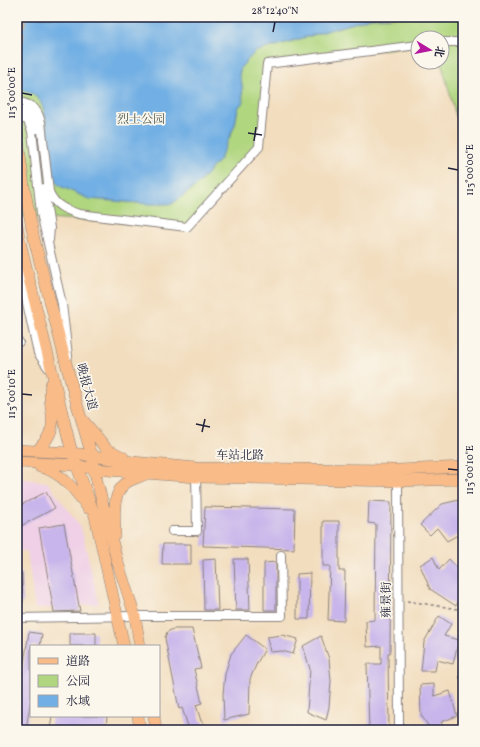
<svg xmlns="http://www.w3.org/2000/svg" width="480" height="747" font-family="Vollkorn,'Noto Serif SC',serif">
  <rect width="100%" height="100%" fill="#fbf7ec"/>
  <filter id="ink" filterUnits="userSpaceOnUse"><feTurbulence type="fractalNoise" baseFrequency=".025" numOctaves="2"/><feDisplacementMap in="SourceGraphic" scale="8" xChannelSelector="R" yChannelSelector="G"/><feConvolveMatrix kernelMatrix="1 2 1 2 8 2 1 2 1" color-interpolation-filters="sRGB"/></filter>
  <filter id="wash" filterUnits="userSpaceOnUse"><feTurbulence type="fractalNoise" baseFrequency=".012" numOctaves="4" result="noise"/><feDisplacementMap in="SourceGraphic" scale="16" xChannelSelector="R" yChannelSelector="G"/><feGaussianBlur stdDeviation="0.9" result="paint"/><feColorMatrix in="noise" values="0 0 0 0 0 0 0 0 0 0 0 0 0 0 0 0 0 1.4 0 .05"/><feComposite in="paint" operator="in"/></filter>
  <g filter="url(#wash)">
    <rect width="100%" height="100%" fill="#f2ddbe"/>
    <!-- built -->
    <path fill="#efd0e6" d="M17 478 47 482 81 527 99 604 35 609 27 551H17Z"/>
    <!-- green -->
    <path fill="#b0d67f" stroke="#697c5d" d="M17 17H463V178L459 168V127L441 62 442 38H418V45L267 65 259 147 187 227 17 216Z"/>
    <!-- water -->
    <path fill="#71afe4" stroke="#4a6890" d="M17 17H390L371 18 255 52 241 67 239 75 242 84 243 102 238 108 235 125 220 159 197 185 172 204H150L89 199 60 186 55 181 53 176 50 149 44 110 39 99 31 93 17 88Z"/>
    <g id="blocks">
      <!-- building -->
      <path fill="#c8b5eb" d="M46 492 55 508 17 528V497L21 505Z
        M463 499V532L447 541 437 528 430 535 420 525 442 504Z
        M369 501 391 502 390 653H388L389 730H369L367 664H381V646L367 647 366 621 375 620 376 524 368 523Z
        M205 507 295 509 294 549 203 546Z
        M323 521H339V571H345L344 621 328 620 330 566H323Z
        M64 524 80 611 54 612 39 528Z
        M163 544H191V564H162Z
        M433 557 439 570 449 559 463 574V582L456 589 463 593 456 606 430 589 420 565Z
        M216 559 218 610H204L203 560Z
        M234 559H248L250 610H236Z
        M276 562V610H264V563Z
        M17 573H22L23 603 17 604Z
        M310 573 309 619H297V574Z
        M439 616 451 624 444 636 459 640 453 664 437 660 435 671H421L424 642Z
        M173 629H192L201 668 194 669 202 703 196 705 201 721 206 725 189 729 182 708 179 709 165 638 167 632Z
        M29 632 42 634 40 646H31V698L26 730H17V705Z
        M70 633H96V646H70Z
        M246 635 265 649 257 663 250 679 249 714 224 720 223 694 225 674 231 654Z
        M282 635 298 639 293 654 282 651 270 652 267 637Z
        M321 636 329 659 331 681 329 707 326 720 307 712 310 669 303 646Z
        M434 684V696L450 691 457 716 441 722 445 730H431L421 715 420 685Z
        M52 716H107L106 730H50Z"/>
    </g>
  </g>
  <g filter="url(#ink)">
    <use href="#blocks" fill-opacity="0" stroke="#8a807c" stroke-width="1"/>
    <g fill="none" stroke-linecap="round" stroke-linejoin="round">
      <!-- major-tunnel -->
      <path stroke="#c8b8a4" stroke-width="11" stroke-dasharray="11 5.5" stroke-linecap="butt" d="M17 45 20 17"/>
      <defs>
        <path id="minor" d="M442 42H463
          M17 101C32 105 37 107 41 122L49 192C55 206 66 210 79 214L187 227 259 147 267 64 418 45
          M17 111H27L36 120 37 129
          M17 119H27L32 131 41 213 62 304 68 356
          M44 188 50 228 49 240
          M17 258 38 353 49 369
          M17 341 19 342
          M398 477 399 730
          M172 531H197L196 473
          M17 618 135 616H282L281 555"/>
        <path id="major" d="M17 133 24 186 34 239 74 394 92 456 94 469 116 557 135 616 140 646
          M17 224 19 238 72 453 95 516 124 646
          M82 419 107 449 123 457
          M17 450 72 453 133 462 196 468 398 470 463 467
          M37 451C43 444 51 436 52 426 54 412 47 398 51 384
          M17 462 76 465 94 469 196 477 398 481 463 479
          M40 467C62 472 76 491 88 508
          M115 534C115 519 111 493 126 483 132 479 140 477 146 474
          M138 716 140 730
          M154 716 156 730"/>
      </defs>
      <!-- minor casing -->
      <use href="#minor" stroke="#8a807c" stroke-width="10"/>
      <!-- major casing -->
      <use href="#major" stroke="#8a807c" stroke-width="12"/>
      <!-- path -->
      <path stroke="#8a807c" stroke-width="1.5" stroke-dasharray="3 3" stroke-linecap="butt" d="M407 601 458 609
        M463 601 458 609 463 623
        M463 665 459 674 463 689"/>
      <!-- minor -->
      <use href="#minor" stroke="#fff" stroke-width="8"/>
      <!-- major -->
      <use href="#major" stroke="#f9bc89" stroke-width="11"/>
    </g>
  </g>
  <!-- ticks -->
  <path fill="none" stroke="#22223b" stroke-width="1.5" d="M273 32 275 22M22 93 32 95M248 133 262 135M254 141 256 127M448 168 458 170M22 394 32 395M196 424 210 427M202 432 205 419M448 469 458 470"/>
  <g text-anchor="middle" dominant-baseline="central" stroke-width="3.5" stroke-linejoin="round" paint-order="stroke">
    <!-- park labels -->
    <g font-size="12" fill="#4d584f" stroke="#fbf7ec">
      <text x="141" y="120">烈士公园</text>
    </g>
    <!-- street labels -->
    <g font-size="12" fill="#22223b" stroke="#fbf7ec">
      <text transform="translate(86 387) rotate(75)">晚报大道</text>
      <text x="240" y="456">车站北路</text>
      <text transform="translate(387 600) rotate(-90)">雍景街</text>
    </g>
  </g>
  <!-- margin -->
  <rect width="480" height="747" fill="none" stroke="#fbf7ec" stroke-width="44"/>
  <!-- legend -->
  <rect x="30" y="645" width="130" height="72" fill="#fbf7ec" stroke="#a4a2a5"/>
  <rect x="38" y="658" width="20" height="6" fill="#f9bc89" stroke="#a4a2a5"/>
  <text x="66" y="665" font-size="12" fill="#22223b">道路</text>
  <rect x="38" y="675" width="20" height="12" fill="#b0d67f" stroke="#a4a2a5"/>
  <text x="66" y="685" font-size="12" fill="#22223b">公园</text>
  <rect x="38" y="695" width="20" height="12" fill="#71afe4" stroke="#a4a2a5"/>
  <text x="66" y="705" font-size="12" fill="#22223b">水域</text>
  <!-- north arrow -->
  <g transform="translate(430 50) rotate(100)"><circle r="19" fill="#fbf7ec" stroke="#a4a2a5"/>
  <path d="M0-3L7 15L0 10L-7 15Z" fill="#b5179e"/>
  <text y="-6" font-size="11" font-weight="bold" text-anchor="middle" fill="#22223b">北</text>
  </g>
  <rect x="22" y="22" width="436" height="703" fill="none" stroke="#22223b" stroke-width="1.5"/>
  <g font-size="10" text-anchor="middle" fill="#22223b">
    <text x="275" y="14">28°12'40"N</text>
    <text transform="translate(11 93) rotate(-90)" y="4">113°00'00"E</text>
    <text transform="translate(469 170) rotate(-90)" y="4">113°00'00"E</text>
    <text transform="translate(11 394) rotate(-90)" y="4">113°00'10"E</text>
    <text transform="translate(469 470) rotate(-90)" y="4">113°00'10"E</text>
  </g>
</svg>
